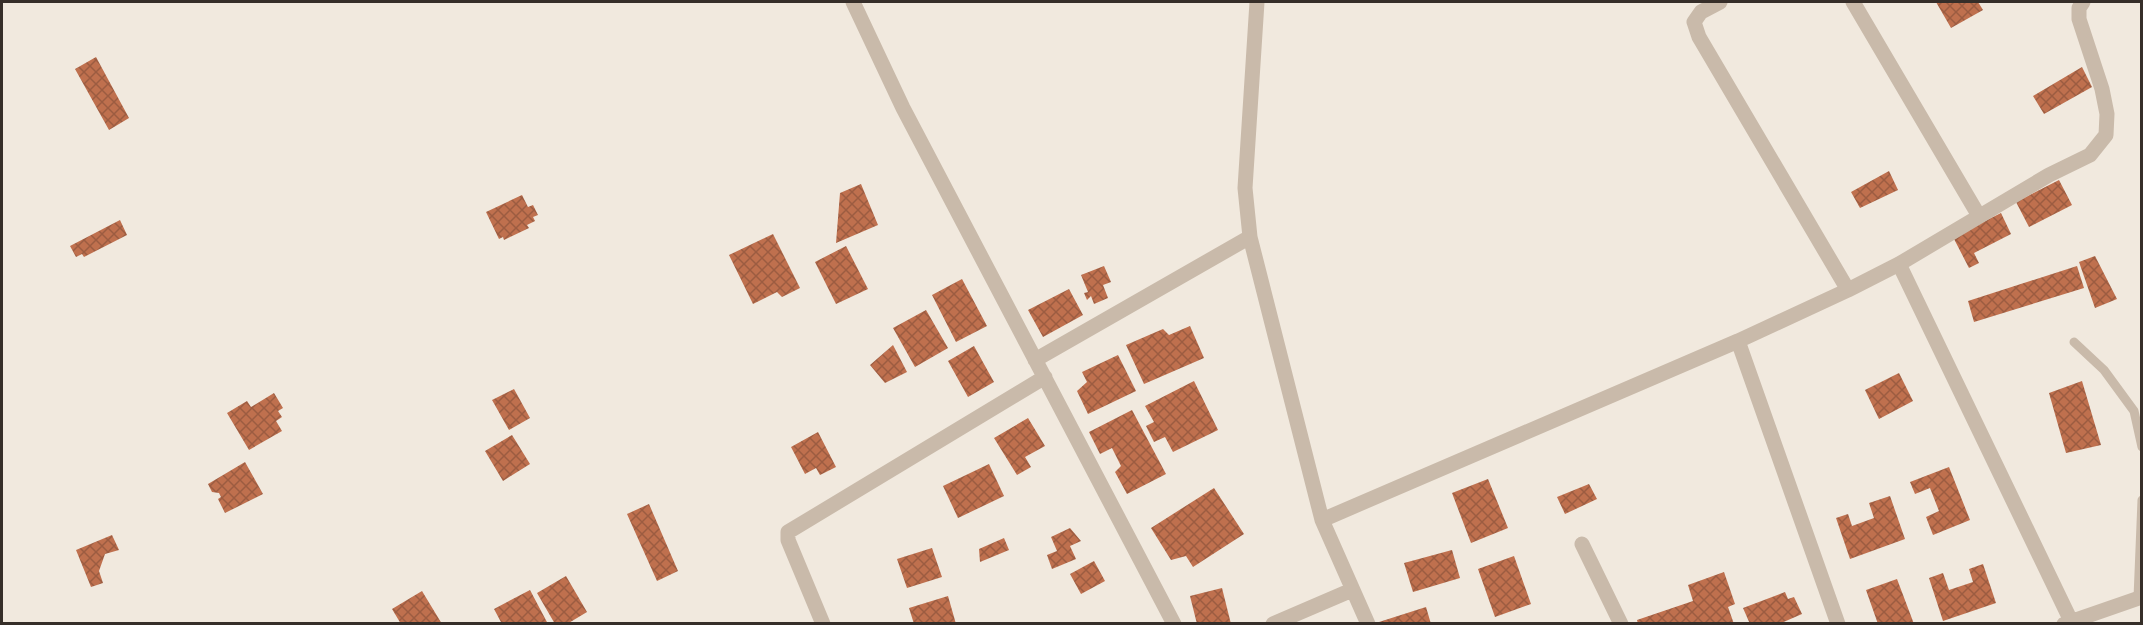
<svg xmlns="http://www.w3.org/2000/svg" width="2143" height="625" font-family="'Roboto Condensed',sans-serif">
  <defs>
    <pattern id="building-cross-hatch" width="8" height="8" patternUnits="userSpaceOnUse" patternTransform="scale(1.5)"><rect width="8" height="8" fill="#bf704e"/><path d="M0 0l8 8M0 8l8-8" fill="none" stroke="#9c5c41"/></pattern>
  </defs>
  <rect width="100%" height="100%" fill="#f1e9de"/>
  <!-- building -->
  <path fill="url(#building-cross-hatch)" d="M1936 2H1978L1983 10 1951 28Z
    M96 57 129 118 109 130 75 69Z
    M2082 67 2092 87 2044 114 2033 96Z
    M1889 171 1898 190 1860 208 1851 192Z
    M2059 180 2072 205 2029 227 2016 202Z
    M861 184 878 225 836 243 840 193Z
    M522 195 528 207 533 205 538 215 533 217 535 221 527 225 529 228 504 240 503 237 499 239 486 212Z
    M2001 213 2011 234 1974 253 1979 263 1969 268 1953 237Z
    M120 220 127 235 84 257 82 254 76 257 70 246Z
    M773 234 800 288 782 297 777 292 753 304 729 255Z
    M846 246 868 289 836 304 815 262Z
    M2095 256 2117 299 2095 308 2079 262Z
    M1104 266 1111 282 1103 285 1108 298 1094 304 1091 296 1087 300 1084 293 1088 292 1081 275Z
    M2077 266 2084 288 1974 322 1968 301Z
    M962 279 987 326 956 342 932 295Z
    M1069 289 1083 315 1043 337 1028 310Z
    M926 310 948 348 915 367 893 328Z
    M1190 326 1204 358 1144 384 1126 345 1163 329 1169 335Z
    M893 345 907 372 885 383 870 365Z
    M974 346 994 382 968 397 948 361Z
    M1118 355 1136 391 1088 414 1077 391 1087 382 1082 372Z
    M1899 373 1913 401 1879 419 1865 390Z
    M1194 381 1218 430 1173 452 1165 437 1154 442 1146 426 1154 422 1145 406Z
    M2082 381 2101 445 2066 453 2049 393Z
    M514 389 530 418 509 430 492 400Z
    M274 393 283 408 278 411 282 417 276 421 282 431 249 450 227 413 247 401 251 407Z
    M1132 410 1166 474 1127 494 1115 472 1121 466 1112 448 1100 454 1089 432Z
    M1028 418 1045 446 1025 457 1031 467 1017 475 994 438Z
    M818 432 836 467 820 475 816 468 805 474 791 447Z
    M512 435 530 464 503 481 485 451Z
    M245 462 263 494 225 513 218 499 221 497 219 493 212 492 208 484Z
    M989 464 1004 496 958 518 943 486Z
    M1949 467 1970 520 1933 535 1926 517 1939 511 1930 488 1915 494 1910 482Z
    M1488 479 1508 528 1471 543 1452 493Z
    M1589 484 1597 499 1565 514 1557 497Z
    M1214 488 1244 534 1193 567 1186 556 1171 560 1151 528Z
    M1890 496 1905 539 1850 559 1836 518 1848 514 1852 526 1874 518 1869 503Z
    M649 504 678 571 657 581 627 514Z
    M1070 528 1081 541 1070 546 1076 559 1052 569 1047 555 1057 551 1051 537Z
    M112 535 119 550 105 554 99 571 103 583 91 587 76 550Z
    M1004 538 1009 550 980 562 979 549Z
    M932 548 942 577 907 588 897 559Z
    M1452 550 1460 578 1413 592 1404 563Z
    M1514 556 1531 604 1495 617 1478 569Z
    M1094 561 1105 581 1081 594 1070 574Z
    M1983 564 1996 603 1943 621 1929 578 1943 573 1949 590 1973 582 1969 569Z
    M1724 572 1735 604 1728 607 1734 624H1638L1637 620 1693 601 1688 585Z
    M566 576 587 612 567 624H555L537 593Z
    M1897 579 1914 624H1878L1866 590Z
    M1222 588 1231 624H1197L1190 596Z
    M530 590 548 624H502L494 609Z
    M422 591 442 624H401L392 609Z
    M1785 592 1788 599 1794 597 1802 614 1779 624H1750L1743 608Z
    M948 596 956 624H914L909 608Z
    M1426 607 1431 624H1380L1379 622Z"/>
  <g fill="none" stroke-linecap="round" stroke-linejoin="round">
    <!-- service -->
    <path stroke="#c9baaa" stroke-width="9" d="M2074 342 2104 370 2134 411 2142 447
      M2138 598 2142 500"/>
    <!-- minor -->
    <path stroke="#c9baaa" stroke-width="15" d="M853 2 903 108 1174 624
      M1257 2 1245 188 1250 237 1322 520 1368 624
      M1720 2 1701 12 1694 22 1699 37 1848 290
      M1853 2 1979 216
      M1899 264 2071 621
      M1738 341 1838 624
      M1035 360 1250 237
      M1322 520 1738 341 1848 290 1899 264 2049 175 2090 155 2106 135 2107 114 2102 89 2079 19V8L2083 2
      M1582 544 1621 624
      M823 624 788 540V532L1045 377
      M1273 624 1352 590
      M2064 624 2142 597"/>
  </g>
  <!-- border -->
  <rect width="2143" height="625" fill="none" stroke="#362e29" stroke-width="6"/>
</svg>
